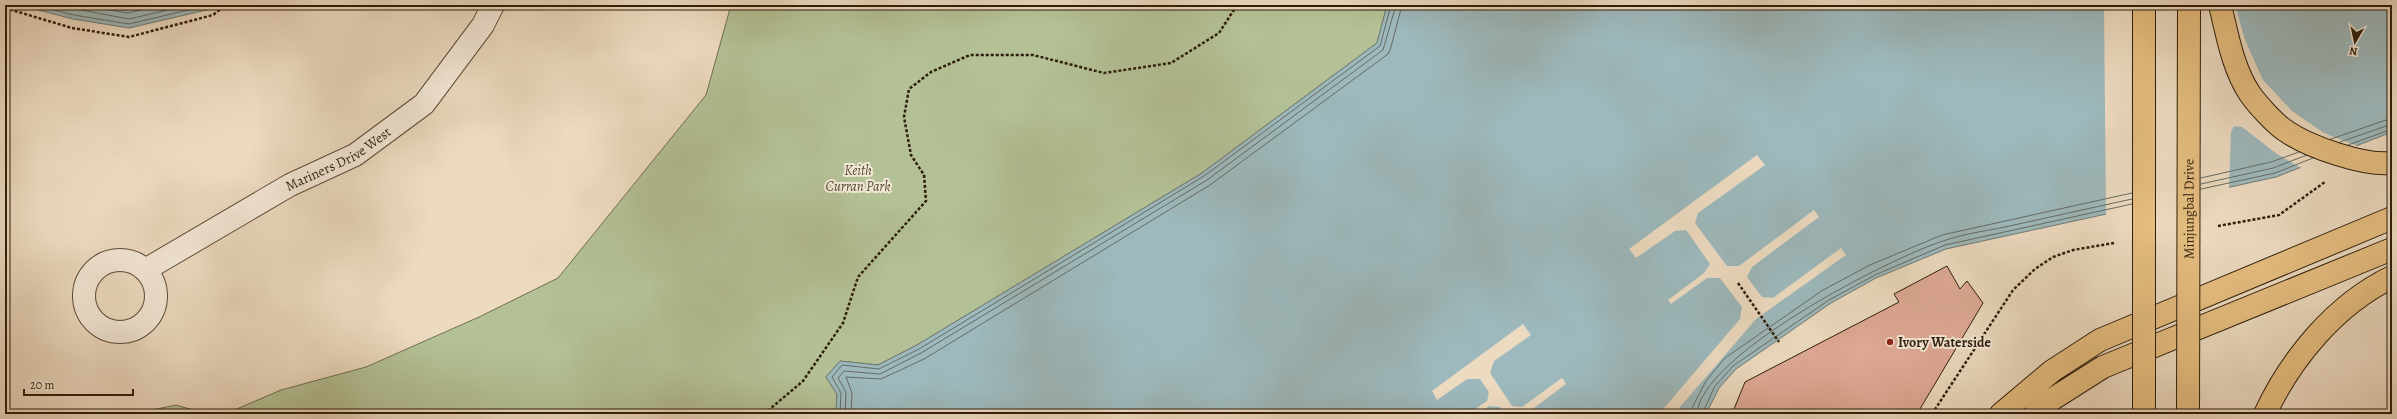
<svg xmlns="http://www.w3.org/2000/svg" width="2397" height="419" font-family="Alegreya,serif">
  <rect width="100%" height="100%" fill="#eddbc1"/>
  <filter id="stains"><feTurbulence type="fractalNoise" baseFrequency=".005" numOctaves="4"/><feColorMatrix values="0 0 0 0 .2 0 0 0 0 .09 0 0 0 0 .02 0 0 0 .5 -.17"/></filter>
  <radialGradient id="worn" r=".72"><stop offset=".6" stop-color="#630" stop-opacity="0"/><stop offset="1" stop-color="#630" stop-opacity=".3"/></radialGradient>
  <!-- green -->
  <path fill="#b4c196" stroke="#706f50" d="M731 5H1387L1377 43 1202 173 917 345 878 365 840 361 826 377 837 394 836 414H225L281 390 366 367 479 317 558 278 706 95Z
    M176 405 207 414H133Z"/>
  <!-- water -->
  <path fill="#9db9bd" stroke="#707b76" d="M19 5H216L211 9 129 28 73 19Z
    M1387 5H2392V132L2276 177 1946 249 1876 278 1831 303 1736 369 1719 388 1706 414H836L837 394 826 377 840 361 878 365 917 345 1202 173 1377 43Z"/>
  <!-- pier -->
  <path fill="#eddbc1" d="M2104 5H2235L2245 40 2263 80 2292 111 2324 133 2360 147 2303 169 2277 154 2242 127 2234 126 2231 132 2229 189 2106 216Z
    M1757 155 1765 165 1698 213 1695 223 1727 266H1739L1814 210 1819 217 1752 267 1747 277 1762 297 1773 298 1841 248 1846 255 1756 319 1674 414H1659L1740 319 1742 307 1720 278H1707L1671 304 1668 300 1704 273 1710 264 1686 230 1675 231 1636 258 1629 249Z
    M1523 324 1531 335 1494 361 1490 373 1512 406 1522 407 1562 378 1566 384 1526 414H1505L1500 407 1489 406 1477 414H1468L1487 401 1489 392 1480 379H1467L1437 400 1432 391Z"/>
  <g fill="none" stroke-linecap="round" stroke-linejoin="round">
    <!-- shore -->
    <path stroke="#656b64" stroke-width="1" d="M35 5 74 15 129 24 209 5
      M55 5 129 19 189 5
      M79 5 128 13 162 5
      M2331 139 2392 118
      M2340 142 2392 124
      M2348 145 2392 129
      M2201 178 2271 162 2299 152
      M2201 184 2273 168 2307 155
      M2201 189 2275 173 2313 158
      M840 414 841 393 832 377 842 365 879 369 919 349 1204 176 1380 46 1391 5
      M845 414 846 392 838 378 844 371 880 374 921 353 1207 180 1383 50 1396 5
      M851 414 852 393 846 377 881 379 924 359 1210 185 1388 54 1391 47 1402 5
      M1691 414 1693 406 1706 381 1725 358 1823 290 1870 265 1942 235 2132 193
      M1697 414C1700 355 1890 258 1943 241 1963 234 1985 231 2005 227 2047 218 2090 208 2132 199
      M1702 414 1715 386 1733 366 1829 300 1875 275 1945 245 2132 204"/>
  </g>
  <!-- building -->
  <path fill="#dea995" stroke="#2d1d0b" d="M1947 266 1960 289 1967 281 1983 303 1917 414H1732L1745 382 1899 302 1894 294Z"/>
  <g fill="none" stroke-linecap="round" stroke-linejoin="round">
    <defs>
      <g id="minor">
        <circle cx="120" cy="296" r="36"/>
        <path id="s1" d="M145 270 290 185 355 155 424 104 483 25 493 5"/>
      </g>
      <path id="major" d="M2001 414 2052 371 2100 340 2392 218
        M2035 414 2051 400 2103 367 2392 249
        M2265 414C2291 358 2336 304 2392 277"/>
    </defs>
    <!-- minor casing -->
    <use href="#minor" stroke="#5d4c38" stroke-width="24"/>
    <!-- major casing -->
    <use href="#major" stroke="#2d1d0b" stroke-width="24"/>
    <!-- path -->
    <path stroke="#2d1d0b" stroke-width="2.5" stroke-dasharray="3 2" stroke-linecap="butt" d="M5 8 72 28 129 37 213 15 226 5
      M2218 226 2279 215 2325 182
      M1738 283 1779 342
      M764 414 803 381 843 323 858 277 926 201 924 175 911 155 904 117 909 89 931 72 970 55H1033L1104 73 1171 63 1219 33 1237 5
      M1932 414 2013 290 2035 269 2053 257 2073 250 2114 243"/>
    <!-- minor -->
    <use href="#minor" stroke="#f3e8d7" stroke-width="22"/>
    <!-- major -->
    <use href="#major" stroke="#e6be80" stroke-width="22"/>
    <defs>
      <g id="major-bridge">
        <path d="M2220 5C2227 34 2233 69 2250 94 2257 104 2276 125 2286 131 2309 147 2364 166 2392 163"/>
        <path d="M2144 414V5"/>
        <path id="s2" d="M2188 414 2189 5"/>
      </g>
    </defs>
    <!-- major-bridge casing -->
    <use href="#major-bridge" stroke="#2d1d0b" stroke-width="24" stroke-linecap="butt"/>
    <!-- major-bridge -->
    <use href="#major-bridge" stroke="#e6be80" stroke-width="22"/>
  </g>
  <!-- markers -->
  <circle fill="#8f2418" stroke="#f3e8d7" stroke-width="1.5" cx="1890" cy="342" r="4"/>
  <g text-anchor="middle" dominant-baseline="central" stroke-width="4" stroke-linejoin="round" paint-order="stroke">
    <!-- street labels -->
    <g font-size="14" fill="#2d1d0b" stroke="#f3e8d7">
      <text stroke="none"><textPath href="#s1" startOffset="223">Mariners Drive West</textPath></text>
      <text stroke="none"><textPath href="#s2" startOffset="205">Minjungbal Drive</textPath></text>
    </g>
    <!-- park labels -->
    <g font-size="14" font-style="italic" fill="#564e35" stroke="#f3e8d7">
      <text x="858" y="170">Keith<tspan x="858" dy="16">Curran Park</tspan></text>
    </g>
    <!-- poi labels -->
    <g font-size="14" font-weight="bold" fill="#2d1d0b" stroke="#f3e8d7" text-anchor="start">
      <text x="1898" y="342">Ivory Waterside</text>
    </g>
  </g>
  <!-- margin -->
  <rect width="2397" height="419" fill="none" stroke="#eddbc1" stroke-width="20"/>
  <rect x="6" y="6" width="2385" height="407" fill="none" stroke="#2d1d0b" stroke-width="2"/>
  <rect x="10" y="10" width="2377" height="399" fill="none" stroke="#2d1d0b"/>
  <!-- north arrow -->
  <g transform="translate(2355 42) rotate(189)" stroke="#f3e8d7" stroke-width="3" paint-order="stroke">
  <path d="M0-3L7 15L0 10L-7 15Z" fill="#2d1d0b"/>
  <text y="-6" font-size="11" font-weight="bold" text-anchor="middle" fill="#2d1d0b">N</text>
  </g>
  <!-- scale -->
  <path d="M24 389v6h109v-6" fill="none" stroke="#2d1d0b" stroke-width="2"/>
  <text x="30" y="389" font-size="12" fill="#2d1d0b" stroke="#f3e8d7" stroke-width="3" paint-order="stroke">20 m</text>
  <rect width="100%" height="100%" filter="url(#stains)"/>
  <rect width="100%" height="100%" fill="url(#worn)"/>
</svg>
